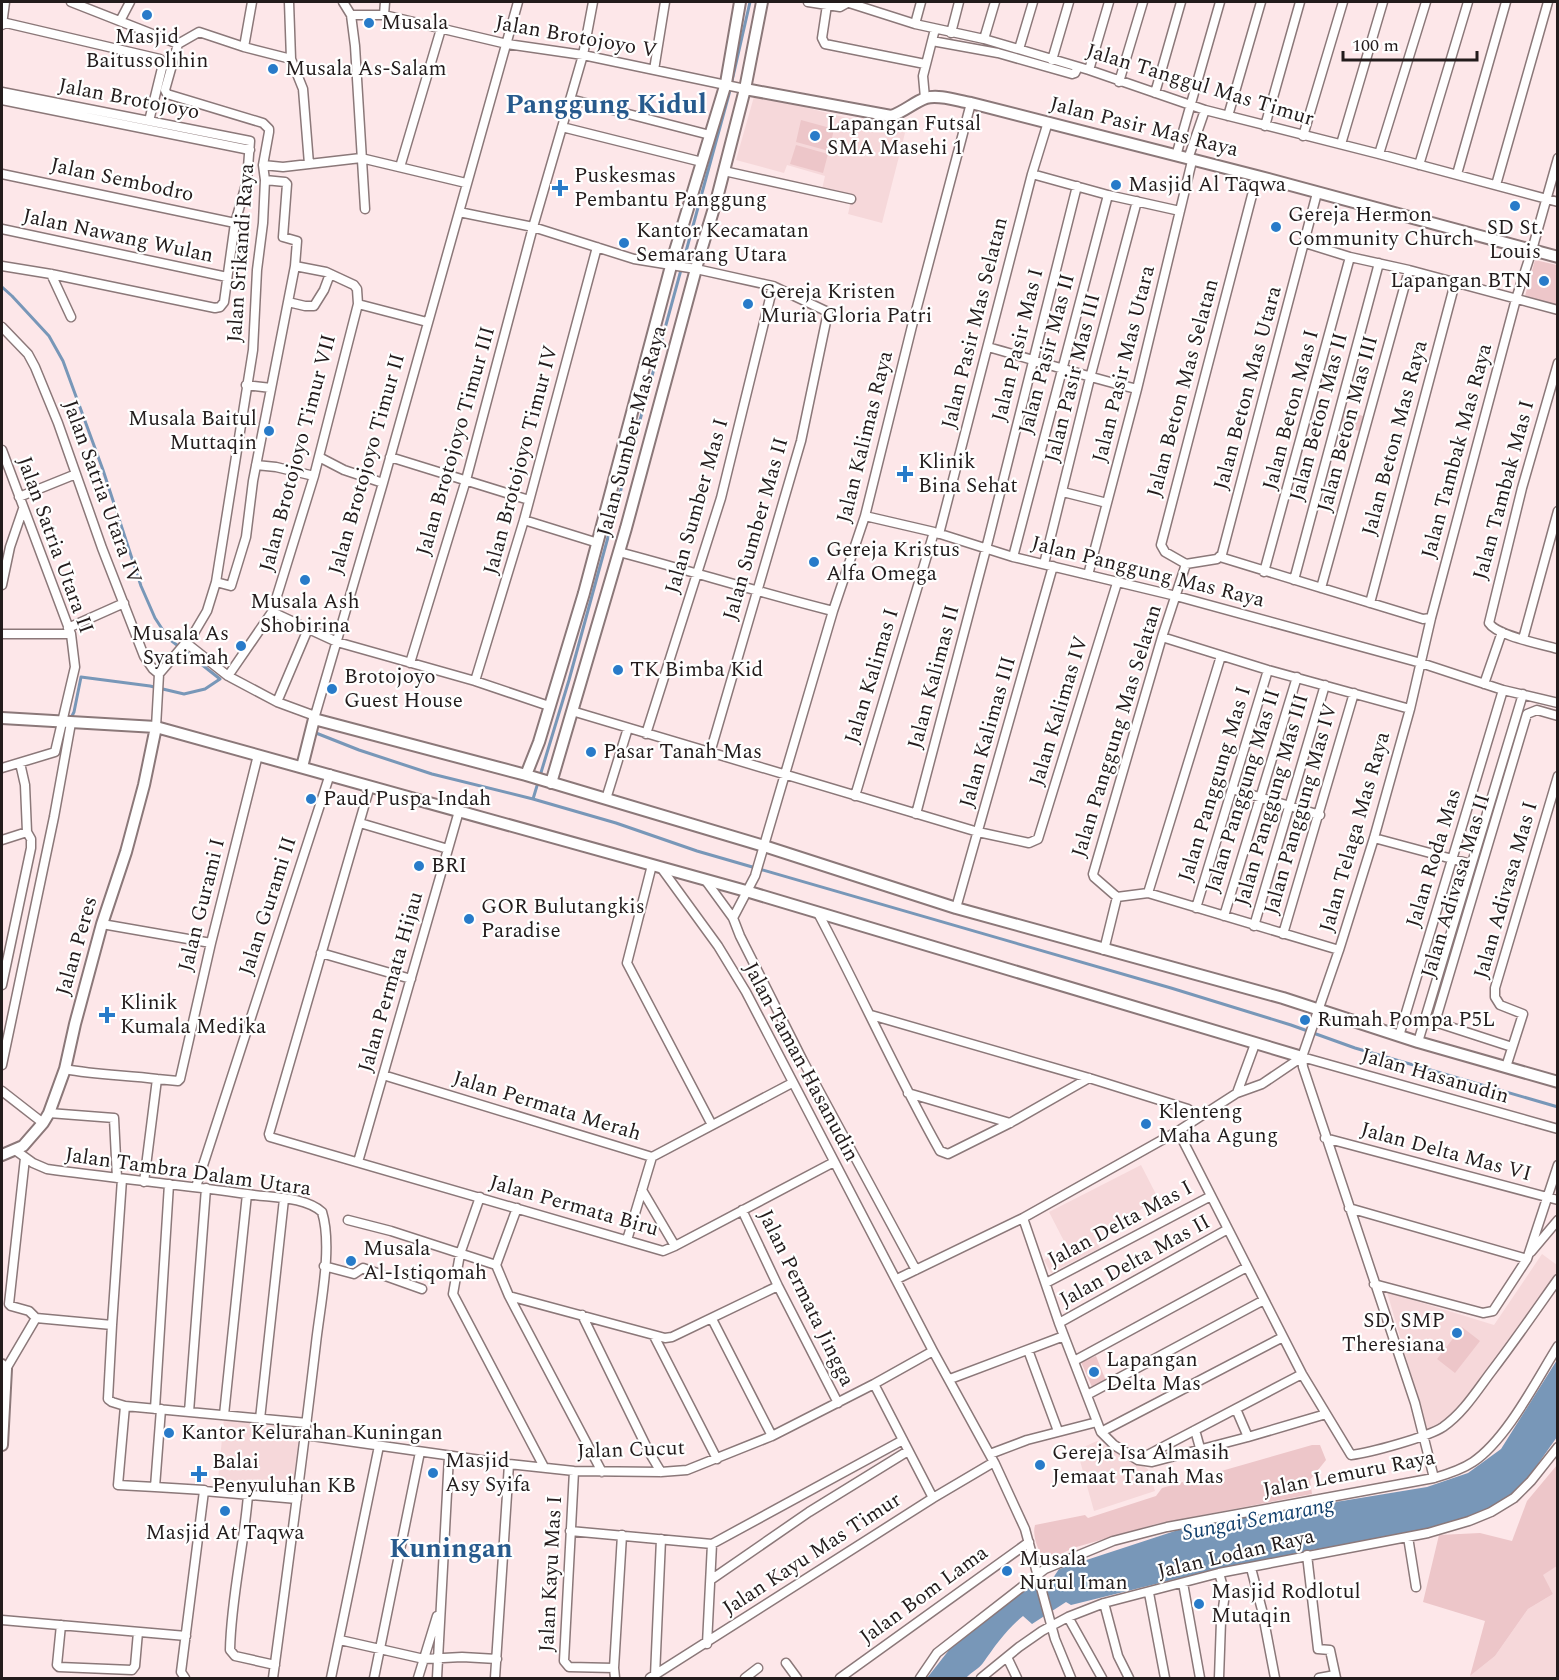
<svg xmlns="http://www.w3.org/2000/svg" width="1559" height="1680" font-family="Spectral,serif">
  <rect width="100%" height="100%" fill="#fde7e9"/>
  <!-- built -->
  <path fill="#f6d8da" d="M755 93 834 115 906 129 882 223 848 214 852 196 822 189 825 176 787 165 784 173 736 160Z
    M1141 1165 1159 1200 1093 1234 1100 1248 1051 1273 1044 1260 1067 1247 1049 1212Z
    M1542 1254 1557 1265V1275L1462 1407 1446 1421 1427 1429 1387 1292 1494 1325Z
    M224 1418 300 1428 292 1494 217 1490Z
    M1097 1441 1148 1469 1155 1491 1094 1511 1077 1450Z
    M1557 1566V1678H1471L1470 1676 1495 1656 1528 1609 1553 1594 1542 1575Z"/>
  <!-- green -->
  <path fill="#edc6c9" d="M801 120 834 129 829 151 796 142Z
    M796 145 828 154 823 173 790 164Z
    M1535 260 1557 265V305L1525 296Z
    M1344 410 1363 416 1359 431 1340 426Z
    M1462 1327 1480 1341 1455 1373 1437 1359Z
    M1096 1356 1106 1381 1092 1387 1081 1362Z
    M1312 1445H1320L1326 1460 1310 1480 1312 1494 1156 1524 1073 1548 1053 1558 1043 1559C1038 1549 1032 1536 1035 1525L1085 1515 1088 1518 1156 1496 1162 1488Z
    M1557 1465V1566L1543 1575 1553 1594 1528 1609 1495 1656 1470 1676 1485 1621 1423 1602 1439 1535 1480 1533 1512 1541 1527 1501Z"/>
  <!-- water -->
  <path fill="#7897b8" d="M1557 1360V1437L1521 1488 1485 1511 1465 1519 1412 1534 1312 1550 1188 1576 1071 1605 1066 1602 1032 1624 1023 1616C1006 1630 995 1646 983 1663 979 1669 971 1672 966 1678H927L949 1650 1031 1582 1039 1588 1053 1578 1059 1569 1178 1530 1245 1514 1342 1501 1427 1487 1468 1473 1501 1449Z"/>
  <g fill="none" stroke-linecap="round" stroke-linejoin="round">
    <!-- stream -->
    <path stroke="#7897b8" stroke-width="3" d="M2 287 12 296 49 336 63 361 103 470 141 586 155 618 168 638 220 679 205 689 184 694 150 686 81 677 74 712 71 718
      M316 733 359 750 432 774 533 799 616 823 697 851 1171 988 1291 1025 1355 1048 1558 1107
      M533 799 569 680 729 94 750 2"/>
    <defs>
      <path id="minor" d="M71 2 178 44 165 90 167 94 263 123 269 129V132L263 165 265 180 263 223 257 270 253 350 216 582 207 611 194 633 159 674 156 727
        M289 2 291 59 303 89 309 164
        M343 2 351 15 355 46 365 209
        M808 2 840 7 849 2
        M846 2 915 24 984 39 1089 70 1205 110 1379 154 1558 202
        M827 5 822 38 825 44 925 64
        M351 15H384L507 44 583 55 745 89
        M384 15 385 2
        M120 21 130 2
        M2 22 160 59 163 64 149 121
        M915 24 921 2
        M2 25 5 2
        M951 33 959 2
        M984 39 995 2
        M932 41 998 53 1072 74 1075 73 1078 67
        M178 44 199 32 244 47 291 59
        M244 47 252 2
        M1019 49 1033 2
        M1052 60 1069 2
        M654 70 665 2
        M1089 70 1109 2
        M1119 82 1143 2
        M2 92 250 141 247 181 235 223 224 302 220 307 215 308 51 274 2 266
        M1155 93 1181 2
        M925 98 923 76 935 29
        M570 99 710 135
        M2 100 250 150
        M1228 116 1261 2
        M1265 126 1300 2
        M562 127 702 162
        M1303 136 1343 2
        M1341 144 1383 2
        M1379 154 1426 2
        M1176 156 1220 2
        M1188 159 1205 110
        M263 165 283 167 361 158 466 183
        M1419 165 1468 2
        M400 167 441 29
        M724 171 851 199
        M2 174 235 223
        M1032 174 1108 195 1180 211
        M1457 174 1506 2
        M1257 176 1161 545 1165 552 1186 564 1162 637 1093 874 1094 877 1117 897 1148 893 1339 950
        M1496 185 1548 2
        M459 212 533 227 634 259 696 269 773 286 828 312 801 441 710 753
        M2 229 227 277
        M1305 243 1350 257 1409 270 1558 310
        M295 266 326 272 354 285 357 289 358 304
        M51 274 71 317
        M288 302 305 306H314L324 290 330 274
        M427 322 358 304 314 476 272 612 337 642 475 681 549 706
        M2 327 28 354 35 367 58 423 102 548 144 656 153 669 159 674
        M988 347C1038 361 1087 377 1137 389
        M1558 363 1522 488 1489 623C1497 636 1542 644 1558 649
        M246 385 271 388
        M2 450 71 634 75 667 55 752 2 768
        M319 457 344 470 383 483
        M390 457 529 500
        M256 465 276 467 314 476
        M1063 492 1107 503
        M19 497 76 474
        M865 516 934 532 1013 557 1176 596 1421 663 1503 690 1558 703
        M524 520 598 543
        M939 534 1032 174 1048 122
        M619 552C691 571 761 593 833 611
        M1013 557 1108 195
        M1220 557 1423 619 1431 618
        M1044 564 1090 378 1137 201
        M1186 564 1217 559 1222 554 1317 193
        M1264 572 1350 257
        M1088 575 1137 389 1192 161
        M1294 580 1379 263
        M216 582 231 586 246 537 253 481 295 266 297 241 283 237 287 184 285 182 265 180
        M2 585 10 547 23 509
        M1321 588 1409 270
        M1370 603 1455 283
        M68 628 124 603
        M308 629 277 702 315 716
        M2 634H71
        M1162 637 1268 670 1410 709
        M1523 639 1558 511
        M185 642 228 676 277 702
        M410 663 466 480 533 227 583 55 593 2
        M228 676 272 612
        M475 681 524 520 597 247
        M1484 684 1502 632
        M572 711 978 832 1029 843 1038 839 1117 583
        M314 719 383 483 518 2
        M646 734 721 498 773 286
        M20 763 25 785 27 832
        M370 786 269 1134 270 1137 663 1251 675 1246 834 1162
        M1232 789 1320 815
        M855 796 934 532
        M606 799 628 728
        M916 814 986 549 1077 186
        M360 823 448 849
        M1374 838 1471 864
        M2 840 27 832
        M652 865 627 963 712 1125
        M662 869 718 946 746 992 933 1351 995 1464 1025 1529 1055 1639 1071 1678
        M706 881 733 918 740 936 803 1061 916 1270
        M1148 893 1221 656
        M956 908 1053 566
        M1196 908 1268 670
        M818 913C860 992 896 1073 940 1151L948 1154 1010 1123 1089 1078
        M1224 916 1297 677
        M733 918 755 876 833 611 865 516 912 326 971 103
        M102 924 211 943
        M1254 926 1325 685
        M1283 934 1354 693
        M1104 950 1117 897
        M321 953 411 979
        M2 985 31 848V839L27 832
        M871 1015 1089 1078 1188 1109 1198 1117
        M1399 1036 1503 690
        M1418 1042 1523 694
        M1512 1047 1435 1022 1527 714 1537 710 1558 716
        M1302 1057 1558 1129
        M2 1065 54 817 71 723
        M1506 1067 1523 1014 1500 1005 1495 997V988L1558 776
        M65 1069C96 1075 126 1075 157 1079
        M383 1075 652 1157 792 1083
        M2 1091 43 1123
        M908 1093 1010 1123
        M1237 1093 1262 1084 1302 1057
        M49 1113 114 1118 117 1178
        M1178 1131 1302 1374 1351 1455C1369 1453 1428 1437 1443 1427 1463 1413 1476 1392 1491 1372 1514 1342 1536 1310 1558 1279
        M1325 1138 1558 1200
        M15 1150 33 1163 47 1169C114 1178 181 1185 247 1194 271 1198 304 1196 322 1212 333 1247 320 1306 316 1343 303 1455 288 1567 273 1678
        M25 1158 9 1304 11 1306 29 1311 36 1318
        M358 1162 459 811
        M122 1179 112 1325 108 1399 112 1402 125 1406 307 1423
        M144 1182 157 1079 178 1081 180 1079 211 943 258 755
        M196 1187 330 774
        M642 1190 675 1246
        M480 1197 460 1254 453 1294 544 1467
        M517 1208 496 1265 509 1296 665 1338 672 1337 778 1286
        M1349 1208 1527 1259
        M742 1210 778 1286 838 1403
        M1023 1218 1059 1323 1101 1432 1114 1445 1138 1460 1302 1374
        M348 1220 391 1231 496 1265
        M627 1240 652 1157
        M1531 1252 1558 1220
        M324 1266 354 1274 363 1268 422 1289
        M897 1279 1023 1218 1178 1131 1237 1093 1255 1044
        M1046 1283 1211 1196
        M1374 1284 1483 1313 1493 1311 1527 1259 1558 1165
        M509 1296 602 1472
        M582 1315 649 1452 661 1472
        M712 1319 772 1436
        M1059 1323 1228 1229
        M654 1336 717 1459
        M1028 1350 1058 1431
        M1074 1361 1247 1267
        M6 1369 36 1318 112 1325
        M950 1379 1064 1336
        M874 1384 933 1498
        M1087 1395 1264 1300
        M125 1406 118 1485 155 1487 161 1409
        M155 1409 169 1184
        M189 1412 206 1188
        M224 1415 247 1194
        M260 1419 284 1199
        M1195 1430 1200 1448
        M1101 1432 1283 1337
        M305 1435 509 1464 574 1471 661 1472 687 1470 772 1436 874 1384 933 1351
        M1248 1437 1326 1414
        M990 1454 1027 1440 1097 1422
        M1138 1460 1152 1462 1248 1437 1236 1409
        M574 1471 564 1661 569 1667 614 1668
        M1434 1478 1415 1403 1303 1067 1302 1057 1339 950 1374 838 1410 709 1431 618 1516 299 1532 250 1558 158
        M155 1487 204 1490
        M248 1495C244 1546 231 1598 230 1650L235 1656 275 1665
        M570 1531 712 1544
        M1408 1537 1416 1587
        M712 1544 903 1440
        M1307 1555 1318 1649 1330 1650 1336 1678
        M1251 1568 1262 1610 1275 1678
        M1219 1573 1225 1594 1221 1621 1219 1678
        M712 1579 809 1512 908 1451
        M1183 1583 1200 1678
        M1149 1593 1165 1678
        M1104 1603 1118 1656 1129 1678
        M1068 1617 1102 1678
        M2 1620 186 1636
        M61 1625 57 1665 59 1667 132 1670 135 1666 138 1632
        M340 1640 424 1659 462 1657 497 1659
        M707 1644 712 1544
        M1007 1657 1017 1678
        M786 1663 797 1678
        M655 1676 661 1539
        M185 1678 181 1672 204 1491 297 1499
        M331 1678 379 1446
        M374 1678 420 1452
        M418 1678 437 1616
        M437 1678 449 1456
        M495 1678 509 1464
        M615 1678 614 1668 622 1535
        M650 1678 933 1498 994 1462
        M745 1678 758 1668
        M840 1678 1029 1542
        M920 1678 937 1653 1045 1569 1113 1541 1167 1527 1434 1478C1448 1474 1461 1470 1473 1462 1507 1439 1536 1381 1558 1346
        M981 1678 1019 1647 1042 1631 1068 1617 1104 1603 1219 1573 1428 1533 1469 1521 1491 1512 1514 1498 1531 1481 1558 1447
        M1319 1678 1335 1675"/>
      <path id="tertiary" d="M745 89 891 116C904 112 914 102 926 98 939 94 958 101 971 103L1257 176 1558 257
        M2 718 156 727 746 891 1302 1057
        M302 767 314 719 526 775 764 846 956 908 1283 998 1418 1042 1558 1082
        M526 775 539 742 584 593 675 251 726 83 740 2
        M551 783 626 528 700 254 717 198 745 89 762 2
        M2 1155 23 1146 43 1123 49 1113 65 1069 75 1024 102 924 126 852 144 785 156 727
        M2 1365 6 1369 2 1445"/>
    </defs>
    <!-- minor casing -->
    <use href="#minor" stroke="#8b7879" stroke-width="11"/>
    <!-- tertiary casing -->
    <use href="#tertiary" stroke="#8b7879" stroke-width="14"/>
    <!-- minor -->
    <use href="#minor" stroke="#fff" stroke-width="8"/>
    <!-- tertiary -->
    <use href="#tertiary" stroke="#fff" stroke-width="10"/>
  </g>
  <!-- markers -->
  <g fill="#287bc9" stroke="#fff" stroke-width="2">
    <circle cx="147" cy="15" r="6"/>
    <circle cx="369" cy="23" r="6"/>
    <circle cx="273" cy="69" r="6"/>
    <circle cx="815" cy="136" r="6"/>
    <circle cx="1116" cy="185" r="6"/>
    <path d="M557 179h6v6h6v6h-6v6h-6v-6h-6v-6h6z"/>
    <circle cx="1515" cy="206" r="6"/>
    <circle cx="1276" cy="227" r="6"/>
    <circle cx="624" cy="243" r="6"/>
    <circle cx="1544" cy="281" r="6"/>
    <circle cx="748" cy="304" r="6"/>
    <circle cx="269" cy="431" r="6"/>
    <path d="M902 465h6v6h6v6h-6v6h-6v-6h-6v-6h6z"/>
    <circle cx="814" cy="562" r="6"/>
    <circle cx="305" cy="580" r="6"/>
    <circle cx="241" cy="646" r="6"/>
    <circle cx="618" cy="670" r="6"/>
    <circle cx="332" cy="689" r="6"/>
    <circle cx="591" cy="752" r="6"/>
    <circle cx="311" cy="799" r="6"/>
    <circle cx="419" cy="866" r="6"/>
    <circle cx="469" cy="919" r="6"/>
    <path d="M104 1006h6v6h6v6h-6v6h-6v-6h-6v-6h6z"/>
    <circle cx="1305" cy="1020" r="6"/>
    <circle cx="1146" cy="1124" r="6"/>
    <circle cx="351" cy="1261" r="6"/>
    <circle cx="1457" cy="1333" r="6"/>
    <circle cx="1094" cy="1372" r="6"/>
    <circle cx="169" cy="1433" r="6"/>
    <circle cx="1040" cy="1465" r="6"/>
    <circle cx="433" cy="1473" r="6"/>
    <path d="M196 1465h6v6h6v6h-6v6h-6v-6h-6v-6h6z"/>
    <circle cx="225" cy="1511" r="6"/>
    <circle cx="1007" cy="1571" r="6"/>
    <circle cx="1199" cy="1604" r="6"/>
  </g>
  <g text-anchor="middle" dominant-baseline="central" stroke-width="4.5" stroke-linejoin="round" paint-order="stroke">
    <!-- poi labels -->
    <g font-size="21" fill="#231c1c" stroke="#fff" text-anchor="start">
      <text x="381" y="23">Musala</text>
      <text x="147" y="37" text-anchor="middle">Masjid<tspan x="147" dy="24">Baitussolihin</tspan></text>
      <text x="285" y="69">Musala As-Salam</text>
      <text x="827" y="124">Lapangan Futsal<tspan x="827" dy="24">SMA Masehi 1</tspan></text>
      <text x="574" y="176">Puskesmas<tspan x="574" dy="24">Pembantu Panggung</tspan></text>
      <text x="1128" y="185">Masjid Al Taqwa</text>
      <text x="1288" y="215">Gereja Hermon<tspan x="1288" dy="24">Community Church</tspan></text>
      <text x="1515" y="228" text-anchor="middle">SD St.<tspan x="1515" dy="24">Louis</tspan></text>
      <text x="636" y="231">Kantor Kecamatan<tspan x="636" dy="24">Semarang Utara</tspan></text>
      <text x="1532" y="281" text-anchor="end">Lapangan BTN</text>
      <text x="760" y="292">Gereja Kristen<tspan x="760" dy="24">Muria Gloria Patri</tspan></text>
      <text x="257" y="419" text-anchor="end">Musala Baitul<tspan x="257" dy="24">Muttaqin</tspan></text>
      <text x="918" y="462">Klinik<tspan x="918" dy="24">Bina Sehat</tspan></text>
      <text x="826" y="550">Gereja Kristus<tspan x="826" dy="24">Alfa Omega</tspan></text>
      <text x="305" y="602" text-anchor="middle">Musala Ash<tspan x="305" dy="24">Shobirina</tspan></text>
      <text x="229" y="634" text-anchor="end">Musala As<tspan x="229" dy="24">Syatimah</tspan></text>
      <text x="630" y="670">TK Bimba Kid</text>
      <text x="344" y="677">Brotojoyo<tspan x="344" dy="24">Guest House</tspan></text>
      <text x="603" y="752">Pasar Tanah Mas</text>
      <text x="323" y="799">Paud Puspa Indah</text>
      <text x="431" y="866">BRI</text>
      <text x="481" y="907">GOR Bulutangkis<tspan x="481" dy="24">Paradise</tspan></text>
      <text x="120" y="1003">Klinik<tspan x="120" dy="24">Kumala Medika</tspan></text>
      <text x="1317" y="1020">Rumah Pompa P5L</text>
      <text x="1158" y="1112">Klenteng<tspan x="1158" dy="24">Maha Agung</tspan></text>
      <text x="363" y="1249">Musala<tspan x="363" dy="24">Al-Istiqomah</tspan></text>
      <text x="1445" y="1321" text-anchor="end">SD, SMP<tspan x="1445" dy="24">Theresiana</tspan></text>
      <text x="1106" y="1360">Lapangan<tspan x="1106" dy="24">Delta Mas</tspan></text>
      <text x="181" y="1433">Kantor Kelurahan Kuningan</text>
      <text x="1052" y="1453">Gereja Isa Almasih<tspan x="1052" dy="24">Jemaat Tanah Mas</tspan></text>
      <text x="445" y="1461">Masjid<tspan x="445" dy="24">Asy Syifa</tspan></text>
      <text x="212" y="1462">Balai<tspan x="212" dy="24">Penyuluhan KB</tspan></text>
      <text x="225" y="1533" text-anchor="middle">Masjid At Taqwa</text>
      <text x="1019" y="1559">Musala<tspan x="1019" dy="24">Nurul Iman</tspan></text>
      <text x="1211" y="1592">Masjid Rodlotul<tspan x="1211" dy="24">Mutaqin</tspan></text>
    </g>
    <!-- street labels -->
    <g font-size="21" fill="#231c1c" stroke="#fff">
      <text transform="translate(576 37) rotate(10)">Jalan Brotojoyo V</text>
      <text transform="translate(1200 85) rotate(17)">Jalan Tanggul Mas Timur</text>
      <text transform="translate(129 99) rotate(11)">Jalan Brotojoyo</text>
      <text transform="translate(1144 127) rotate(14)">Jalan Pasir Mas Raya</text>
      <text transform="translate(122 180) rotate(12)">Jalan Sembodro</text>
      <text transform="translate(118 236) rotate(12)">Jalan Nawang Wulan</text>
      <text transform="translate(241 253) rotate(-86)">Jalan Srikandi Raya</text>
      <text transform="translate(975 323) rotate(-76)">Jalan Pasir Mas Selatan</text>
      <text transform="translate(1018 345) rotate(-76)">Jalan Pasir Mas I</text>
      <text transform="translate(1047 354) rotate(-75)">Jalan Pasir Mas II</text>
      <text transform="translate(1124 364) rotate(-76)">Jalan Pasir Mas Utara</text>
      <text transform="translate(1073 378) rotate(-76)">Jalan Pasir Mas III</text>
      <text transform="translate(1183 388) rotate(-75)">Jalan Beton Mas Selatan</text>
      <text transform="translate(1248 388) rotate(-75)">Jalan Beton Mas Utara</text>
      <text transform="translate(1291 410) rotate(-75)">Jalan Beton Mas I</text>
      <text transform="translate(1319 417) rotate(-75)">Jalan Beton Mas II</text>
      <text transform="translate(1348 424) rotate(-75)">Jalan Beton Mas III</text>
      <text transform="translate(632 431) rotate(-75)">Jalan Sumber Mas Raya</text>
      <text transform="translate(865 437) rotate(-76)">Jalan Kalimas Raya</text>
      <text transform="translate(1395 438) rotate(-75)">Jalan Beton Mas Raya</text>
      <text transform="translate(456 441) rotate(-74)">Jalan Brotojoyo Timur III</text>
      <text transform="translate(1457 451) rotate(-75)">Jalan Tambak Mas Raya</text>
      <text transform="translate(298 453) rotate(-75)">Jalan Brotojoyo Timur VII</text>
      <text transform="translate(521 460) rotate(-75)">Jalan Brotojoyo Timur IV</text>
      <text transform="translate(367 464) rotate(-74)">Jalan Brotojoyo Timur II</text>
      <text transform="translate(1504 490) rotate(-75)">Jalan Tambak Mas I</text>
      <text transform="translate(102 492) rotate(70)">Jalan Satria Utara IV</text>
      <text transform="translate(697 506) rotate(-74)">Jalan Sumber Mas I</text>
      <text transform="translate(756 529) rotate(-74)">Jalan Sumber Mas II</text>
      <text transform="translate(55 545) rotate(70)">Jalan Satria Utara II</text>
      <text transform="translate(1148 572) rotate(14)">Jalan Panggung Mas Raya</text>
      <text transform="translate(872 676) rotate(-73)">Jalan Kalimas I</text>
      <text transform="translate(934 677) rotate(-75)">Jalan Kalimas II</text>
      <text transform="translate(1059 711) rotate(-73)">Jalan Kalimas IV</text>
      <text transform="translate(1117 731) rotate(-73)">Jalan Panggung Mas Selatan</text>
      <text transform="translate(988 732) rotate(-74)">Jalan Kalimas III</text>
      <text transform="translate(1215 784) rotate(-73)">Jalan Panggung Mas I</text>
      <text transform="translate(1243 791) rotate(-73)">Jalan Panggung Mas II</text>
      <text transform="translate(1272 800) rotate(-74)">Jalan Panggung Mas III</text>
      <text transform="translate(1301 809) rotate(-74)">Jalan Panggung Mas IV</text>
      <text transform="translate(1355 832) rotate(-74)">Jalan Telaga Mas Raya</text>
      <text transform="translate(1434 858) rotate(-73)">Jalan Roda Mas</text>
      <text transform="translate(1456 886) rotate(-73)">Jalan Adivasa Mas II</text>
      <text transform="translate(1506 890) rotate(-74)">Jalan Adivasa Mas I</text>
      <text transform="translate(202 905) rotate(-76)">Jalan Gurami I</text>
      <text transform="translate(268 906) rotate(-72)">Jalan Gurami II</text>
      <text transform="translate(77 946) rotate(-74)">Jalan Peres</text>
      <text transform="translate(391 982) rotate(-74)">Jalan Permata Hijau</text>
      <text transform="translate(801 1062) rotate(62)">Jalan Taman Hasanudin</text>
      <text transform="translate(1435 1076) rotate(16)">Jalan Hasanudin</text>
      <text transform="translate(547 1106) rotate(17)">Jalan Permata Merah</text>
      <text transform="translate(1446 1152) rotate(15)">Jalan Delta Mas VI</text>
      <text transform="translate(188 1172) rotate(8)">Jalan Tambra Dalam Utara</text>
      <text transform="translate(574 1206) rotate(16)">Jalan Permata Biru</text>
      <text transform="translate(1120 1224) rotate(-28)">Jalan Delta Mas I</text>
      <text transform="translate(1135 1261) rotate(-29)">Jalan Delta Mas II</text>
      <text transform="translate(806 1298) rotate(64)">Jalan Permata Jingga</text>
      <text transform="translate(631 1450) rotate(-2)">Jalan Cucut</text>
      <text transform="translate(1349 1474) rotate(-11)">Jalan Lemuru Raya</text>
      <text transform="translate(812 1554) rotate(-33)">Jalan Kayu Mas Timur</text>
      <text transform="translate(1236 1554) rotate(-13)">Jalan Lodan Raya</text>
      <text transform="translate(551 1574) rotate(-87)">Jalan Kayu Mas I</text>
      <text transform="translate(924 1595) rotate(-36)">Jalan Bom Lama</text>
    </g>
    <!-- water labels -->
    <g font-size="22" font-style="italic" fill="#12406d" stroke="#fff">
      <text transform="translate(1258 1519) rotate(-11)">Sungai Semarang</text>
    </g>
    <!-- district labels -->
    <g font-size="27" font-weight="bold" fill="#275a8d" stroke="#fff">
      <text x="606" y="105">Panggung Kidul</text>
      <text x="451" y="1549">Kuningan</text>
    </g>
  </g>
  <!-- border -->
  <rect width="1559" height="1680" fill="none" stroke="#231c1c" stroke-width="6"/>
  <!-- scale -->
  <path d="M1343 51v9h134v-9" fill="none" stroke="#231c1c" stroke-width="3"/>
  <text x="1352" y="51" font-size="18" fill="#231c1c" stroke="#ffffff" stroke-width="4.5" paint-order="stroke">100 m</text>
</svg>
